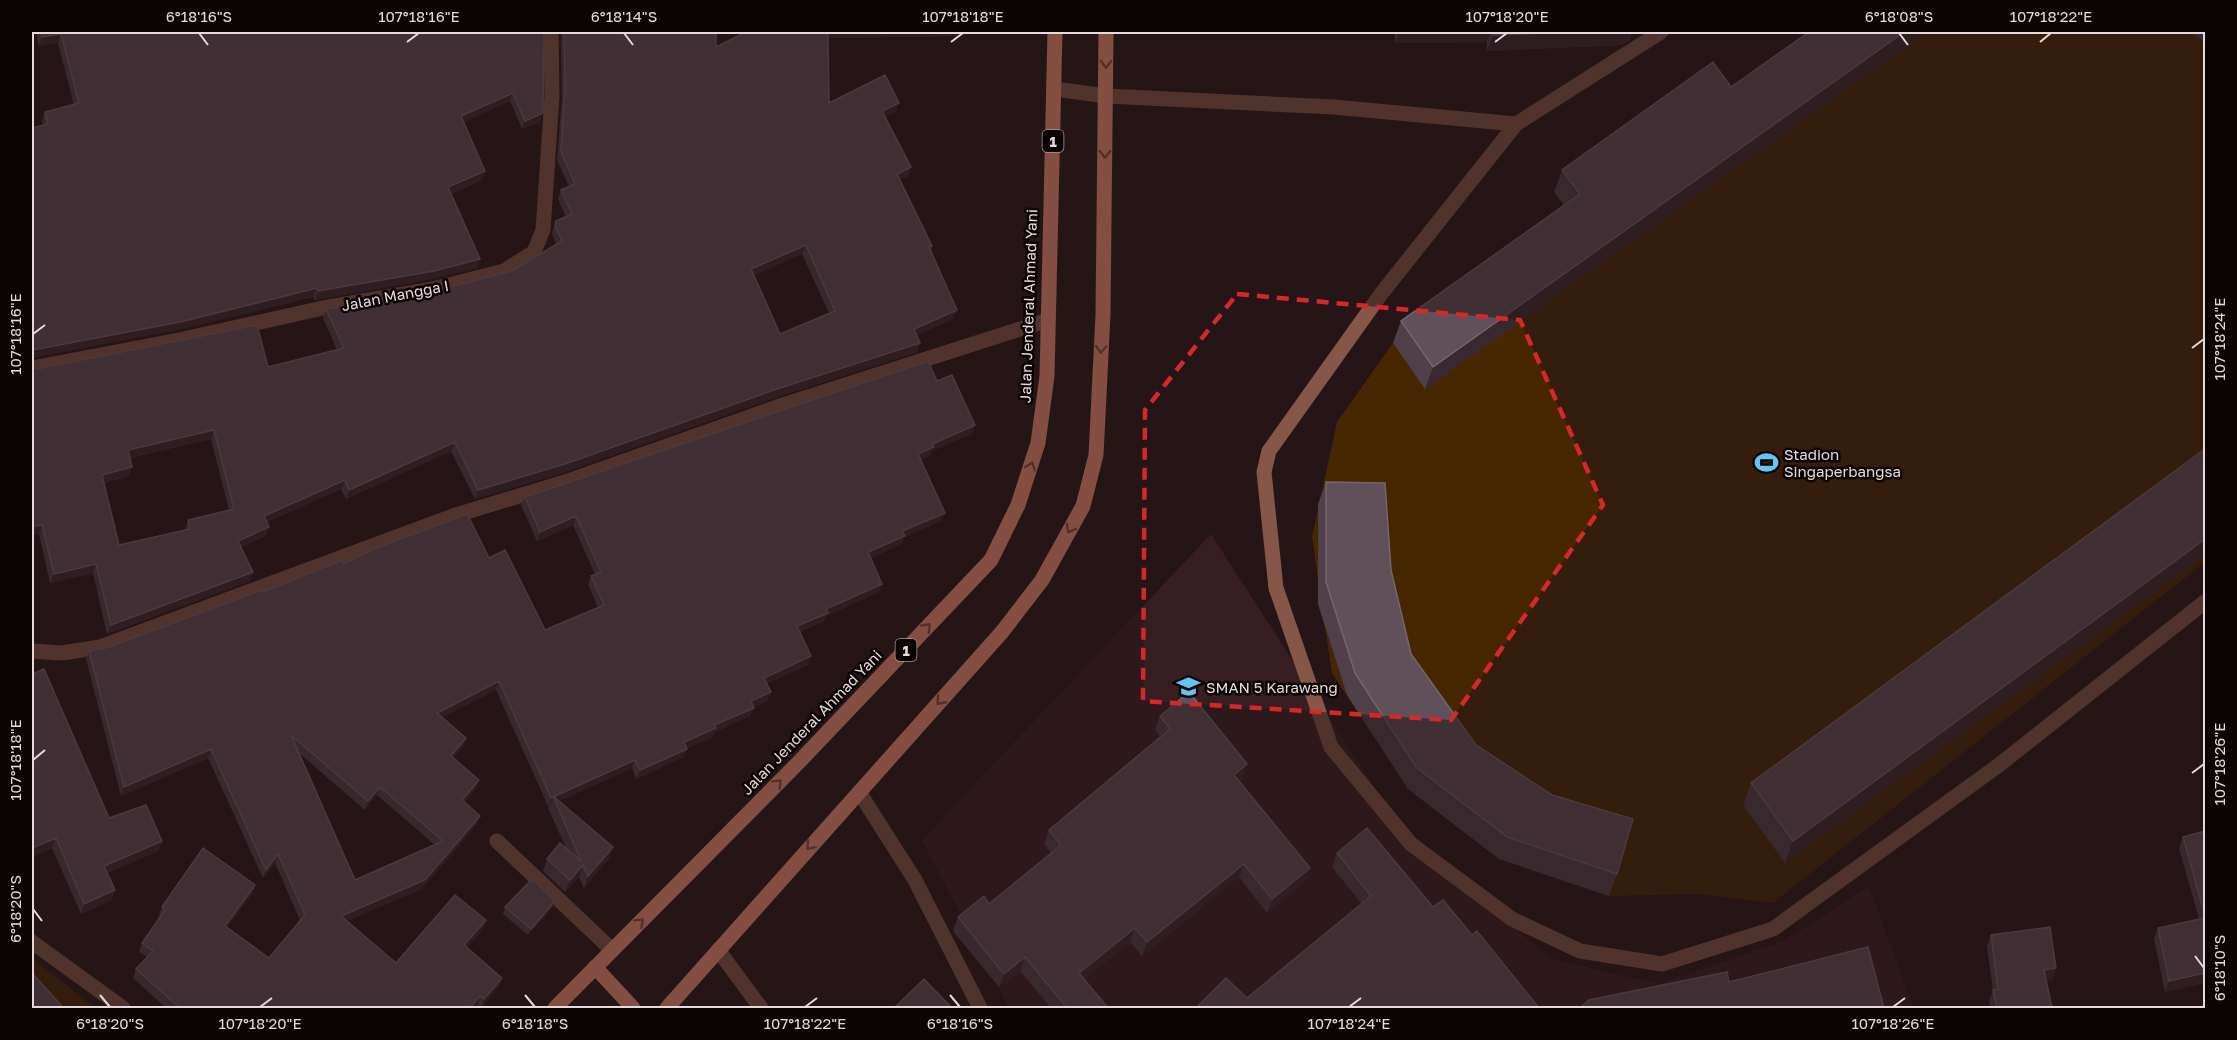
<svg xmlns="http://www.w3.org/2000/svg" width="2237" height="1040" font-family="'Golos Text',sans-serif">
  <rect width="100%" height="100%" fill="#261518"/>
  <!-- built -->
  <path fill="#361e22" d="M1211 534 1411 844 1554 960 1659 984 1784 941 1869 886 1913 1008H1009L922 840Z"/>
  <!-- green -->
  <path fill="#462702" d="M1832 32H2205V562L1773 903 1698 894 1609 896 1499 859 1408 789 1332 673 1325 627 1318 604V579L1312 537 1337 422 1393 343 1571 216 1554 192 1705 84 1722 109Z
    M32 958 95 1008H32Z"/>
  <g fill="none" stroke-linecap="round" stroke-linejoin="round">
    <!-- minor -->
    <path stroke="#865749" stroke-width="15" d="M1661 32 1516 124 1381 294 1269 451 1264 472 1276 588 1331 747 1411 844 1512 919 1580 951 1662 964 1773 929 1999 765 2206 601
      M1055 89 1106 96 1334 107 1516 124
      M32 368 179 340 323 308 433 289 504 271 534 252 543 230 552 96 551 32
      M32 651 62 653 100 647 453 516 565 482 777 407 1048 320
      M859 792 915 880 980 1008
      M497 841 612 950
      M32 942 123 1008
      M718 950 761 1008"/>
    <!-- major -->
    <path stroke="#f59276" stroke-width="15" d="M595 967 633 1008
      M555 1008 798 763 991 560 1018 505 1038 443 1047 376 1055 32
      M667 1008 1002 632 1042 580 1083 506 1096 455 1103 315 1106 32"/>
  </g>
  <!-- wall -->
  <path fill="#4f4049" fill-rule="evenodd" d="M36 32H544L540 122 522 129 510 101 464 122 482 180 451 194 480 259 477 268 431 279 315 300 313 297 177 330 43 125 42 121 45 112 74 105 58 43 39 46Z
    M561 32H716V47L746 32 957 36 828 38 829 103 896 111 885 117 911 167 908 176 899 180 932 246 931 251 953 319 917 335 920 343 917 352 774 398 562 473 475 499 451 451 346 499 341 489 267 522 266 536 241 547 250 581 107 634 93 573 50 583 39 534 32 535V368L268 367 337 350 323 318 326 309 438 290 512 271 556 244 552 234 553 230 556 221 566 217 558 199 561 190 569 186 557 160 562 97ZM802 254 829 313 780 334 754 275ZM211 439 229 510 188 520 185 530 119 545 104 483 129 476 130 458Z
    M1395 32H1632L1629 41 1622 45 1487 51V42L1395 43Z
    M1809 32H1927L1425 389 1393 343 1401 321 1564 205 1554 192 1562 170 1731 87Z
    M2189 32H2205V42Z
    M937 381 972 434 932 451 931 455 921 460 941 521 904 537 902 544 870 558 879 592 826 616 824 621 800 632 808 665 767 683 771 692 767 701 753 707 750 716 715 732 713 737 687 748 684 757 636 779 632 768 559 801 613 847 608 860 584 888 579 877 565 892 543 871 547 859 566 848 548 808 550 805 548 806 496 690 442 717 466 738 463 746 453 758 476 788 465 802 477 824 422 889 346 921 396 963 483 929 467 947 502 978 499 986 481 1008 477 1005 474 1008H166L133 978 136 969 147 957 139 952 142 943 160 917 159 915 162 907 255 885 252 894 227 927 269 958 300 920 275 863 263 878 208 758 121 796 86 659 89 651 106 648 343 564 489 558 545 630 598 608 588 584 591 576 595 574 573 525 537 541 521 505 525 497ZM299 753 365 810 377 795 435 845 355 880Z
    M2205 449V555L1785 863 1743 805 1751 783Z
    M1326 482 1391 570 1411 654 1476 745 1617 874 1609 896 1499 859 1408 789 1347 695 1318 604V504Z
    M32 674 109 818 162 841 158 851 107 873 112 900 81 914 52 848 32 857Z
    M1160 716 1242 778 1239 781 1304 882 1267 913 1239 877 1142 956 1130 942 1084 979 1108 1008H1051L1020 971 999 987 953 931 958 917 989 904 1051 853 1044 844 1049 830 1161 737 1155 730Z
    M2205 831V983L2165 992 2154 939 2158 928 2199 919 2179 848 2183 837Z
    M1337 853 1433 907 1472 935 1247 998 1362 904 1332 867Z
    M555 901 553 907 528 935 503 914 505 907Z
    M1991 935 2056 968 2052 980H2046L2052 1008H1990L1989 1001 1993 991 1987 946Z"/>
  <!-- shaded-wall -->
  <path fill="#38282f" d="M827 32H959L957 36 825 38Z
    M1399 32H1491L1487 42 1395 43Z
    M1567 32H1632L1629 41 1622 45 1487 51 1493 35Z
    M1904 32H1927L1425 389 1433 367Z
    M61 34 58 43 39 46 42 37Z
    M513 93 510 101 458 125 461 116Z
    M899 103 896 111 879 120 882 111Z
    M543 113 540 122 522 129 525 121Z
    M911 167 908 176 893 183 897 174Z
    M485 171 482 180 445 196 448 187Z
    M806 245 802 254 748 278 751 269Z
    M480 259 477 268 431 279 315 300 318 291Z
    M317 288 313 297 177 330 32 358V351L33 350Z
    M957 310 953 319 911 338 914 329Z
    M920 343 917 352 774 398 562 473 475 499 478 490 777 389Z
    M975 425 972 434 932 451 931 455 915 462 918 454 932 444Z
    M214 430 211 439 125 459 128 450Z
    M455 442 451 451 346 499 349 490Z
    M132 467 129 476 99 484 102 475Z
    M345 480 341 489 261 525 264 516Z
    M945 513 941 521 904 537 902 544 865 560 868 552 902 531Z
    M576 516 573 525 537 541 540 532Z
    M42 525 39 534 32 535V527Z
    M269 527 266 536 235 550 238 541Z
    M2205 539V555L1785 863 1793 841Z
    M96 564 93 573 50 583 54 574Z
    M253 572 250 581 107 634 111 625Z
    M882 584 879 592 826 616 824 621 794 634 797 626 826 609Z
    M811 656 808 665 761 686 764 678Z
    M499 681 496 690 434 721 437 713Z
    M771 692 767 701 748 710 751 701Z
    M754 708 750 716 715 732 713 737 681 751 684 742 714 725Z
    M466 738 463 746 448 764 451 756Z
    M211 749 208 758 121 796 124 787Z
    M687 749 684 757 636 779 640 770Z
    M635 760 632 768 556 802 553 796Z
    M1247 764 1242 778 1229 789 1234 775Z
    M479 780 476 788 459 808 462 800Z
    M380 787 377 795 365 810 368 801Z
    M553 797 550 805 548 806 551 798Z
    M480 816 477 824 422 889 338 925 341 916Z
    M56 838 52 848 32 857V848Z
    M162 841 158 851 101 876 104 866Z
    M613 847 608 860 584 888 588 876Z
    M278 854 275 863 263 878 266 870Z
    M1244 864 1239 877 1142 956 1147 942Z
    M583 865 579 877 565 892 570 880Z
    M1310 868 1304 882 1267 913 1272 899Z
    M255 885 252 894 222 934 225 926Z
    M115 890 112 900 81 914 84 904Z
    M555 901 553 907 528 935 531 929Z
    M486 920 483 929 461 954 464 945Z
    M1135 928 1130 942 1074 987 1079 973Z
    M1025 957 1020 971 999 987 1004 974Z
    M2056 968 2052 980 2040 981 2044 970Z
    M2205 973V983L2165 992 2169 981Z
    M502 978 499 986 481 1008 484 999Z
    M480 996 477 1005 474 1008H470Z"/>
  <!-- building -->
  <path fill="#605059" stroke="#75666d" stroke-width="1.5" fill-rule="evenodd" d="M41 32H544L543 113 525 121 513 93 461 116 485 171 448 187 480 259 434 271 318 291 317 288 180 322 33 350 32 351V128L48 124 45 112 79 103 61 34 42 37Z
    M564 32H716V47L746 32H828L829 103 885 75 899 103 882 111 911 167 897 174 932 246 929 247 957 310 914 329 920 343 777 389 565 464 478 490 455 442 349 490 345 480 264 516 269 527 238 541 253 572 111 625 96 564 54 574 42 525 32 527V368L37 369 257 325 268 367 344 348 326 309 438 290 512 271 562 241 555 226 556 221 572 214 561 190 575 184 561 151 565 88ZM806 245 835 311 780 334 751 269ZM214 430 234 509 188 520 190 529 119 545 102 475 132 467 128 450Z
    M1493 32H1567L1493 35Z
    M1809 32H1904L1433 367 1401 321 1580 194 1562 170 1713 62 1731 87Z
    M928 361 937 381 952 375 975 425 932 444 934 447 918 454 945 513 902 531 905 536 868 552 882 584 826 609 828 613 797 626 811 656 764 678 771 692 751 701 754 708 714 725 716 728 684 742 687 749 640 770 635 760 551 798 499 681 437 713 466 738 451 756 479 780 462 800 480 816 425 880 341 916 396 963 455 895 486 920 464 945 502 978 484 999 480 996 470 1008H180L136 969 153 951 142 943 165 910 162 907 203 848 255 885 225 926 269 958 305 915 278 854 266 870 211 749 124 787 89 651 106 648 262 590 263 592 342 560 343 564 376 548 467 514 489 558 505 550 545 630 604 605 591 576 601 572 576 516 540 532 525 497ZM291 735 368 801 380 787 443 841 355 880Z
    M2205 449V539L1793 841 1751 783Z
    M1326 482 1385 483 1391 570 1411 654 1476 745 1552 795 1633 819 1617 874 1507 837 1416 767 1355 673 1326 582Z
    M44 669 109 818 146 805 162 841 104 866 115 890 84 904 56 838 32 848V674Z
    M1189 692 1247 764 1234 775 1310 868 1272 899 1244 864 1147 942 1135 928 1079 973 1108 1008H1067L1025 957 1004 974 958 917 984 896 989 904 1061 845 1049 830 1170 729 1160 716Z
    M553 796 613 847 588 876 583 865 570 880 547 859 560 843 581 861Z
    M1367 828 1433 907 1443 900 1472 935 1477 931 1539 1008H1196L1226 978 1247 998 1371 896 1337 853Z
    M2205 831V916L2183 837Z
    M532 879 555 901 531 929 505 907Z
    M2205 918V973L2169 981 2158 928Z
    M2050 927 2056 968 2044 970 2052 1008H1997L1993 990 1998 989 1991 935Z
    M1868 947 1884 1008H1580L1589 1000 1727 972 1729 982Z
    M32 973 61 1005 56 1008H32Z
    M924 979 952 1008H894Z"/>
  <!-- one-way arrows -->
  <defs><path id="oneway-chevron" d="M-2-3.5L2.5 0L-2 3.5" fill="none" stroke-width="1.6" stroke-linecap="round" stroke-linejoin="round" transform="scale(1.5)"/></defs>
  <g stroke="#8b5243">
    <use href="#oneway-chevron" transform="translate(1106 64) rotate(90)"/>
    <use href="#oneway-chevron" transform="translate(1105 154) rotate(91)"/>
    <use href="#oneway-chevron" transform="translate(1101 349) rotate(93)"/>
    <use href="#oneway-chevron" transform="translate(1031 466) rotate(-72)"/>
    <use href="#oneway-chevron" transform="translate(1070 529) rotate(119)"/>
    <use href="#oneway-chevron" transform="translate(927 627) rotate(-47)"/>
    <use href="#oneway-chevron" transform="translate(940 701) rotate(132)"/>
    <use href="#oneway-chevron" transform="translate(778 783) rotate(-45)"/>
    <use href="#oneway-chevron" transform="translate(810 846) rotate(131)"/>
    <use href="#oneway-chevron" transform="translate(640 922) rotate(-45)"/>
  </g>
  <!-- marked area -->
  <path d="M0 0H2237V1040H0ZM1237 294 1520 320 1603 505 1451 720 1143 701 1145 410Z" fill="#261518" fill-opacity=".55" fill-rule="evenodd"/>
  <path fill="none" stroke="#d62828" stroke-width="4.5" stroke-dasharray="12 8" stroke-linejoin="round" d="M1237 294 1520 320 1603 505 1451 720 1143 701 1145 410Z"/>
  <!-- ticks -->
  <path fill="none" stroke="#e6d9db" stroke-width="2" d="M199 33 208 45M624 33 633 45M1899 33 1908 45M407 42 419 33M951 42 963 33M1495 42 1507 33M2040 42 2051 33M33 334 45 325M2192 348 2204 339M33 760 45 750M2192 773 2204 764M33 909 42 921M2195 956 2204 968M100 995 110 1007M525 995 535 1007M950 995 960 1007M260 1007 272 998M805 1007 817 998M1349 1007 1361 998M1893 1007 1905 998"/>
  <!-- icons -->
  <defs>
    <symbol id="stadium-bare" viewBox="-9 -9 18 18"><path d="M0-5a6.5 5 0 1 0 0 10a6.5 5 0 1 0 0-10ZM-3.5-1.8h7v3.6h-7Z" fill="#67c4ef" stroke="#0a0405" stroke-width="2.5" paint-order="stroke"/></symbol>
    <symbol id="school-bare" viewBox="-9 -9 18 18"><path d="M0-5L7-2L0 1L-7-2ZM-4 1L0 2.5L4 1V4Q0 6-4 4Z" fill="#67c4ef" stroke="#0a0405" stroke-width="2.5" paint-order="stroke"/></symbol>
  </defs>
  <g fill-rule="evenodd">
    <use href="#stadium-bare" x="1750" y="446" width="33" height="33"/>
    <use href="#school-bare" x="1172" y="670" width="33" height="33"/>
  </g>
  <g text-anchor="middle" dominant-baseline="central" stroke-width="5" stroke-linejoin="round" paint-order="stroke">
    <!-- shield labels -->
    <g fill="#0a0405" stroke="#a4999b" stroke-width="1.5">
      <rect x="1042.5" y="130" width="21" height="22" rx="4.5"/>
      <rect x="895.5" y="639" width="21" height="22" rx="4.5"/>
    </g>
    <g font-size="14" font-weight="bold" fill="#e6d9db">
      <text x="1053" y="141">1</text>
      <text x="906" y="650">1</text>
    </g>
    <!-- street labels -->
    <g font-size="15" fill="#e6d9db" stroke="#0a0405">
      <text transform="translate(395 295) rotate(-11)">Jalan Mangga I</text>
      <text transform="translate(1028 306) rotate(-88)">Jalan Jenderal Ahmad Yani</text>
      <text transform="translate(811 722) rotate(-46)">Jalan Jenderal Ahmad Yani</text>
    </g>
    <!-- poi labels -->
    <g font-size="15" fill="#e6d9db" stroke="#0a0405" text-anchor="start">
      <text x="1784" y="454">Stadion<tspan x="1784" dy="17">Singaperbangsa</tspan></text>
      <text x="1206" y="687">SMAN 5 Karawang</text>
    </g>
  </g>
  <!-- border -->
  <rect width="2237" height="1040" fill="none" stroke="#0a0405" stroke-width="66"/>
  <rect x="33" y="33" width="2171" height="974" fill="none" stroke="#e6d9db" stroke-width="2"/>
  <g font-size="15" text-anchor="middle" fill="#e6d9db">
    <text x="199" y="22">6°18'16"S</text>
    <text x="419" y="22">107°18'16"E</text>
    <text x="624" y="22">6°18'14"S</text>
    <text x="963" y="22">107°18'18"E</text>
    <text x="1507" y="22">107°18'20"E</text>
    <text x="1899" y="22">6°18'08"S</text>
    <text x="2051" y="22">107°18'22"E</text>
    <text transform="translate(16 334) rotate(-90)" y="5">107°18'16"E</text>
    <text transform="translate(2220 339) rotate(-90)" y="5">107°18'24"E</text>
    <text transform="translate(16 760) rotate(-90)" y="5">107°18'18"E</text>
    <text transform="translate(2220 764) rotate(-90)" y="5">107°18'26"E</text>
    <text transform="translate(16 909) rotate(-90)" y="5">6°18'20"S</text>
    <text transform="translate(2220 968) rotate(-90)" y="5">6°18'10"S</text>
    <text x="110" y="1029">6°18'20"S</text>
    <text x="260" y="1029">107°18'20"E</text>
    <text x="535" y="1029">6°18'18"S</text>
    <text x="805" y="1029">107°18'22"E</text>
    <text x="960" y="1029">6°18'16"S</text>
    <text x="1349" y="1029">107°18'24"E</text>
    <text x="1893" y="1029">107°18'26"E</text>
  </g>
</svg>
